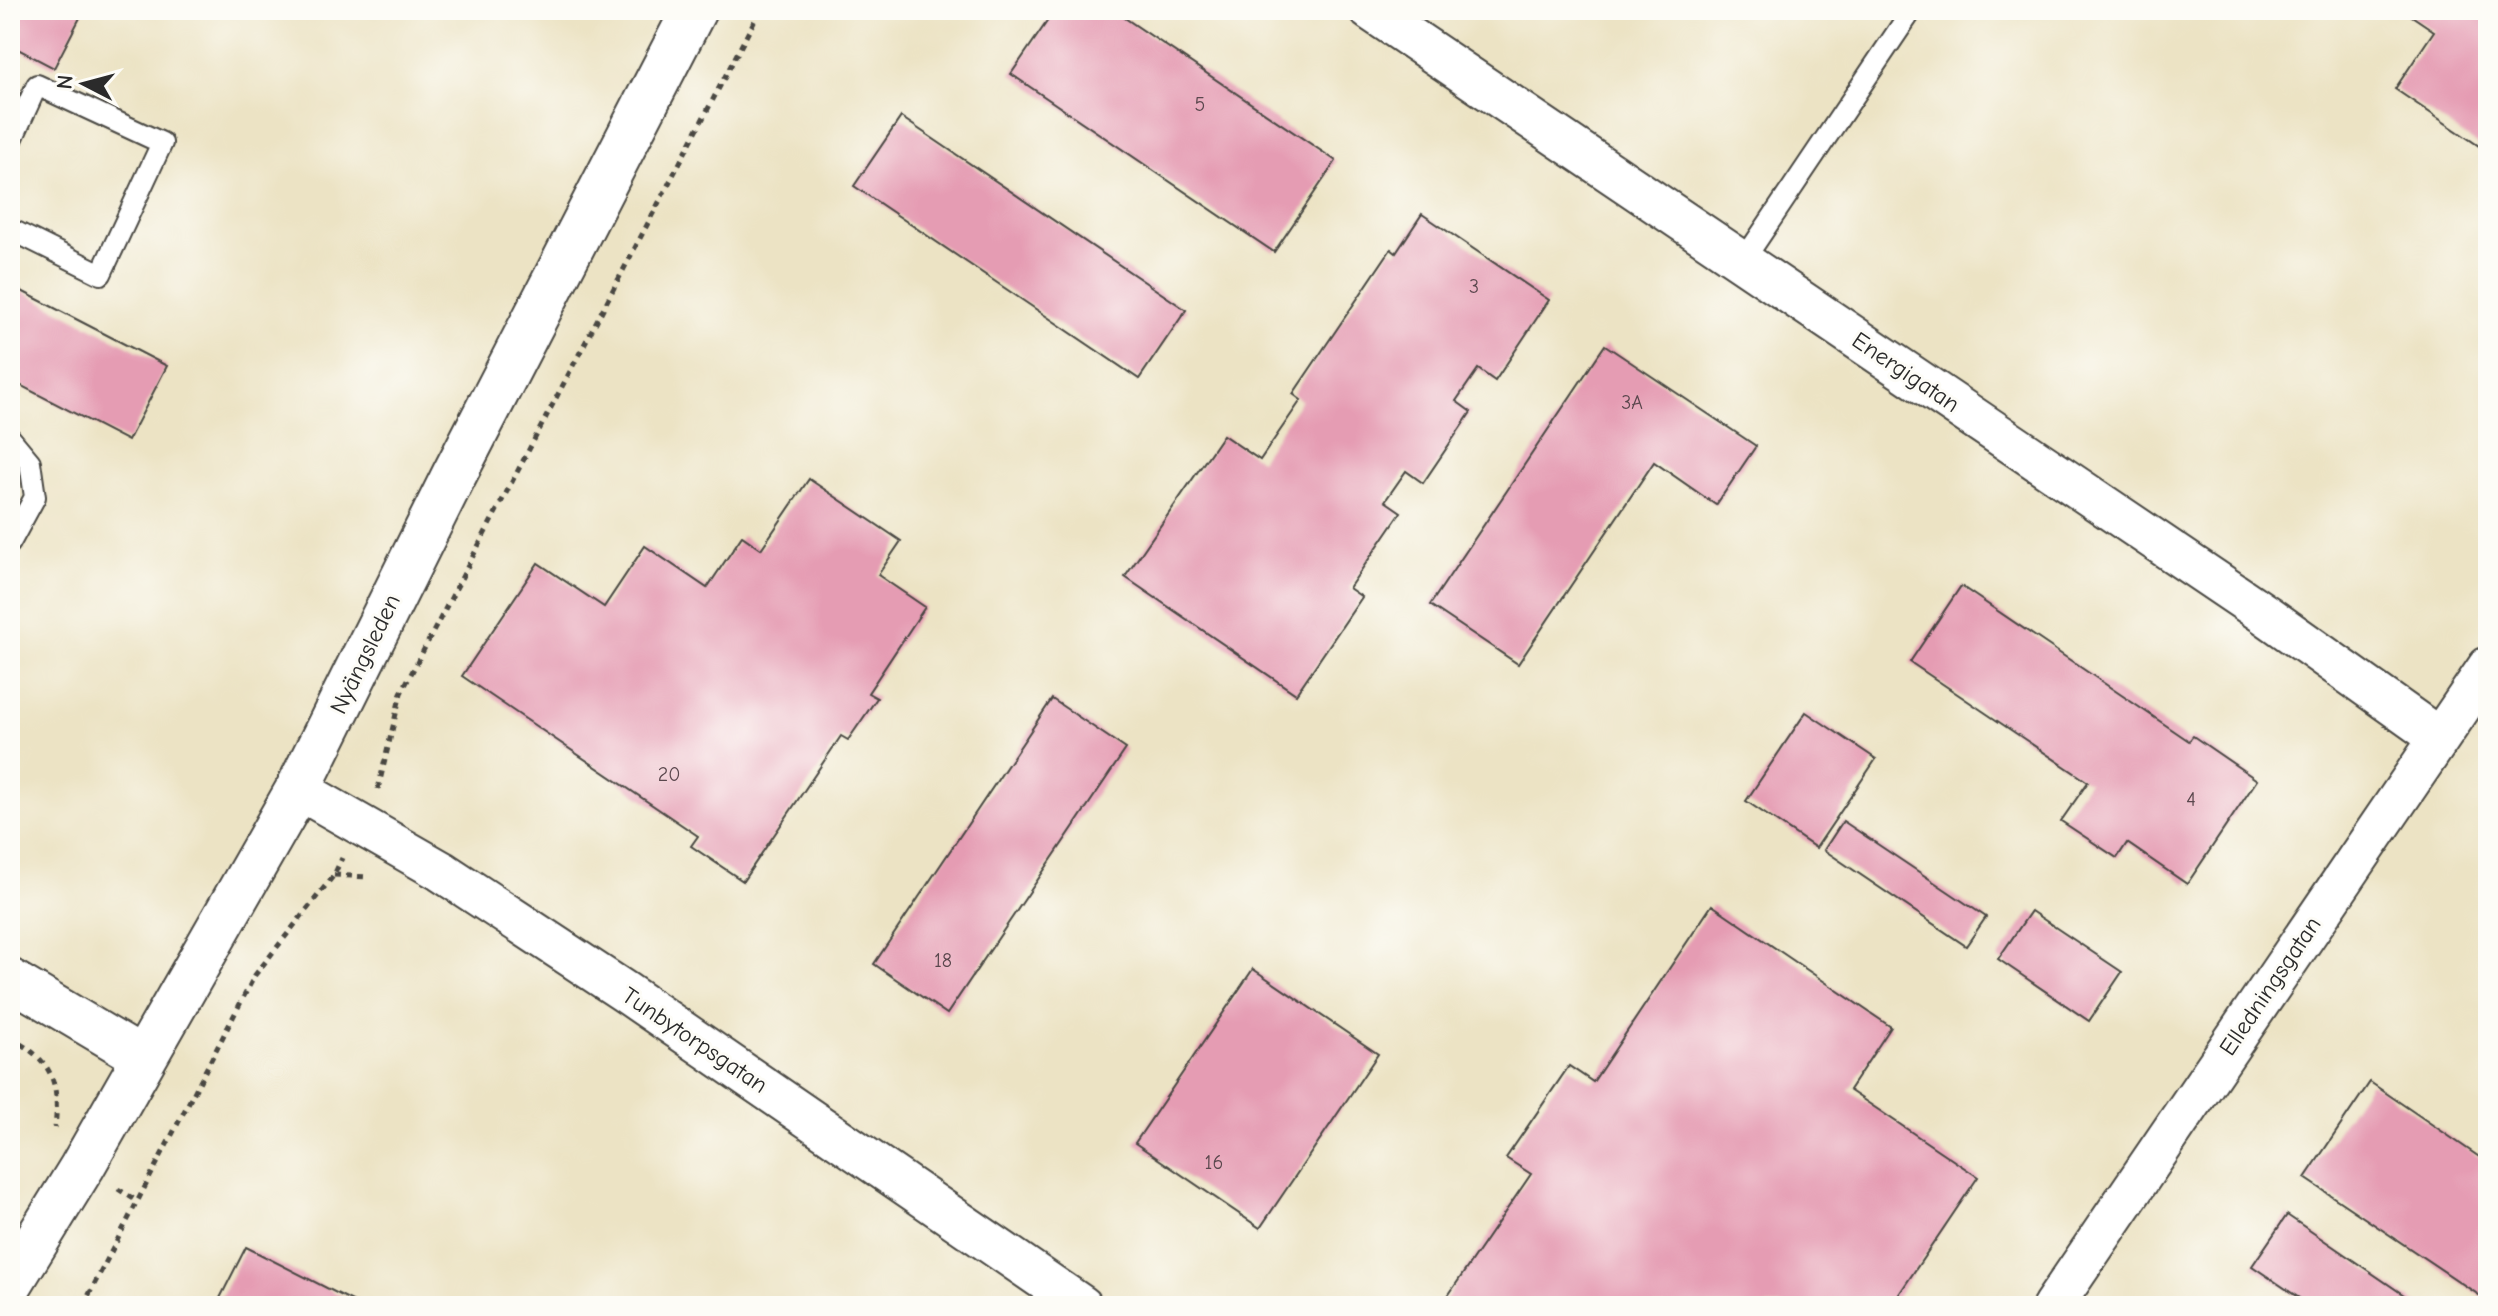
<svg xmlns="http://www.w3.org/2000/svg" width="2498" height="1316" font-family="'Comic Neue',sans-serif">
  <rect width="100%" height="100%" fill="#fdfcf7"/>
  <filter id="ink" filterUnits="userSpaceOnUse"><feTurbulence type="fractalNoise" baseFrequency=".0125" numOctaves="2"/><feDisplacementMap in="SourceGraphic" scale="16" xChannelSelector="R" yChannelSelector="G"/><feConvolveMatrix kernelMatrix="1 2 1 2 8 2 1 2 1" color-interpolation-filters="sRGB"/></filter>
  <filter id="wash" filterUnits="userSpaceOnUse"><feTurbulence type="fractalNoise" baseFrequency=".006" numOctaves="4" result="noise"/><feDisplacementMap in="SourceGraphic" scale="32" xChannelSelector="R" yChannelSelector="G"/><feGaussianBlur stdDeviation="1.8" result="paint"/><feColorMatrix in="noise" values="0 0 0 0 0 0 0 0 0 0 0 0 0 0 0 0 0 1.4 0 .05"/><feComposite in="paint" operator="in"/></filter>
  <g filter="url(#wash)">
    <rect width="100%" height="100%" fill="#ece3c4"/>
    <g id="blocks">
      <!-- building -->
      <path fill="#e59cb3" d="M10 10H84L54 68 10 45Z
        M1055 10H1113L1336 161 1274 252 1011 74Z
        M2403 10H2488V152L2395 89 2434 31Z
        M901 117 1186 310 1139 379 854 186Z
        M1422 214 1549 300 1495 381 1478 369 1456 401 1471 412 1423 483 1406 471 1385 501 1401 512 1349 588 1362 597 1296 694 1125 577 1223 435 1260 460 1301 400 1293 394 1391 249 1396 253Z
        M10 285 167 366 128 441 10 380Z
        M1605 345 1756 446 1716 505 1654 462 1518 664 1430 605Z
        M809 479 901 541 878 575 925 607 868 693 877 698 848 740 841 736 743 881 691 846 698 836 462 676 538 563 604 607 645 546 707 588 742 536 761 549Z
        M1961 586 2189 741 2193 736 2257 780 2187 884 2127 843 2117 858 2061 821 2088 782 1910 662Z
        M1052 699 1126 749 947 1014 874 964Z
        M1806 712 1876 759 1816 848 1746 801Z
        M1843 821 1986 917 1966 946 1824 850Z
        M1712 905 1891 1027 1849 1090 1978 1177 1891 1306H1441L1531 1174 1506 1158 1569 1066 1593 1082Z
        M2031 911 2122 972 2089 1021 1998 959Z
        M1253 969 1378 1054 1260 1228 1135 1143Z
        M2370 1082 2488 1163V1301L2305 1178Z
        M2287 1215 2420 1306H2311L2252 1266Z
        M246 1247 362 1306H216Z"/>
    </g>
  </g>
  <g filter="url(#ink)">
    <use href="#blocks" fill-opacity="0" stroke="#484742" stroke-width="2"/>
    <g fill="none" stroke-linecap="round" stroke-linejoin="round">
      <defs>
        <path id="lane" d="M10 144 37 85 162 143 101 274 10 229
          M1743 261 1912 10
          M10 438 30 462 35 497 10 543"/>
        <path id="street" d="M1370 10 2266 615 2439 738
          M298 789 441 871 625 992 1082 1306
          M10 979 143 1058
          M2053 1306 2488 667"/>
        <path id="secondary" d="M10 1284 82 1167 298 789 454 475 694 10"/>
      </defs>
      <!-- lane casing -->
      <use href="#lane" stroke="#484742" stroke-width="24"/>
      <!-- street casing -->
      <use href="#street" stroke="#484742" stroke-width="44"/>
      <!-- secondary casing -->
      <use href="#secondary" stroke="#484742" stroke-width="48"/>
      <!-- path -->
      <path stroke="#484742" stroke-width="5" stroke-dasharray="6 6" stroke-linecap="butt" d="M378 789 401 693 760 10
        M334 875 368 877
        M10 1038C52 1060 60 1081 55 1128
        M118 1189 137 1201
        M83 1306 255 975 334 875 342 858"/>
      <!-- lane -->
      <use href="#lane" stroke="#fff" stroke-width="20"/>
      <!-- street -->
      <use href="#street" stroke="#fff" stroke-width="40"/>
      <!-- secondary -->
      <use href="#secondary" stroke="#fff" stroke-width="44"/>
    </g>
  </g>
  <g text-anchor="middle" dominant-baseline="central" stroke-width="6" stroke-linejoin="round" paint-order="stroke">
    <!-- number labels -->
    <g font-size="20" fill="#5a474d">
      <text x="1200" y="104">5</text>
      <text x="1474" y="286">3</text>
      <text x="1632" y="402">3A</text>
      <text x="669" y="774">20</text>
      <text x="2191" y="799">4</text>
      <text x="943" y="960">18</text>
      <text x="1214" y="1162">16</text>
    </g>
    <!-- street labels -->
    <g font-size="24" fill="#2b2b2b" stroke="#fdfcf7">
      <text transform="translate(1906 372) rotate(34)">Energigatan</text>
      <text transform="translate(365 654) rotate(-64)">Nyängsleden</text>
      <text transform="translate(2270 986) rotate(-56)">Elledningsgatan</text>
      <text transform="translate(695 1040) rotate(34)">Tunbytorpsgatan</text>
    </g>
  </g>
  <!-- margin -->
  <rect width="2498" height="1316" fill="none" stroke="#fdfcf7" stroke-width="40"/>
  <!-- north arrow -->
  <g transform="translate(84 84) rotate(276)" stroke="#fdfcf7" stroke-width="6" paint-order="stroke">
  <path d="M0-6L14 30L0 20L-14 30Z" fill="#2b2b2b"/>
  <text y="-12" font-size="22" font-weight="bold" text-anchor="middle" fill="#2b2b2b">N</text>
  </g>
</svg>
